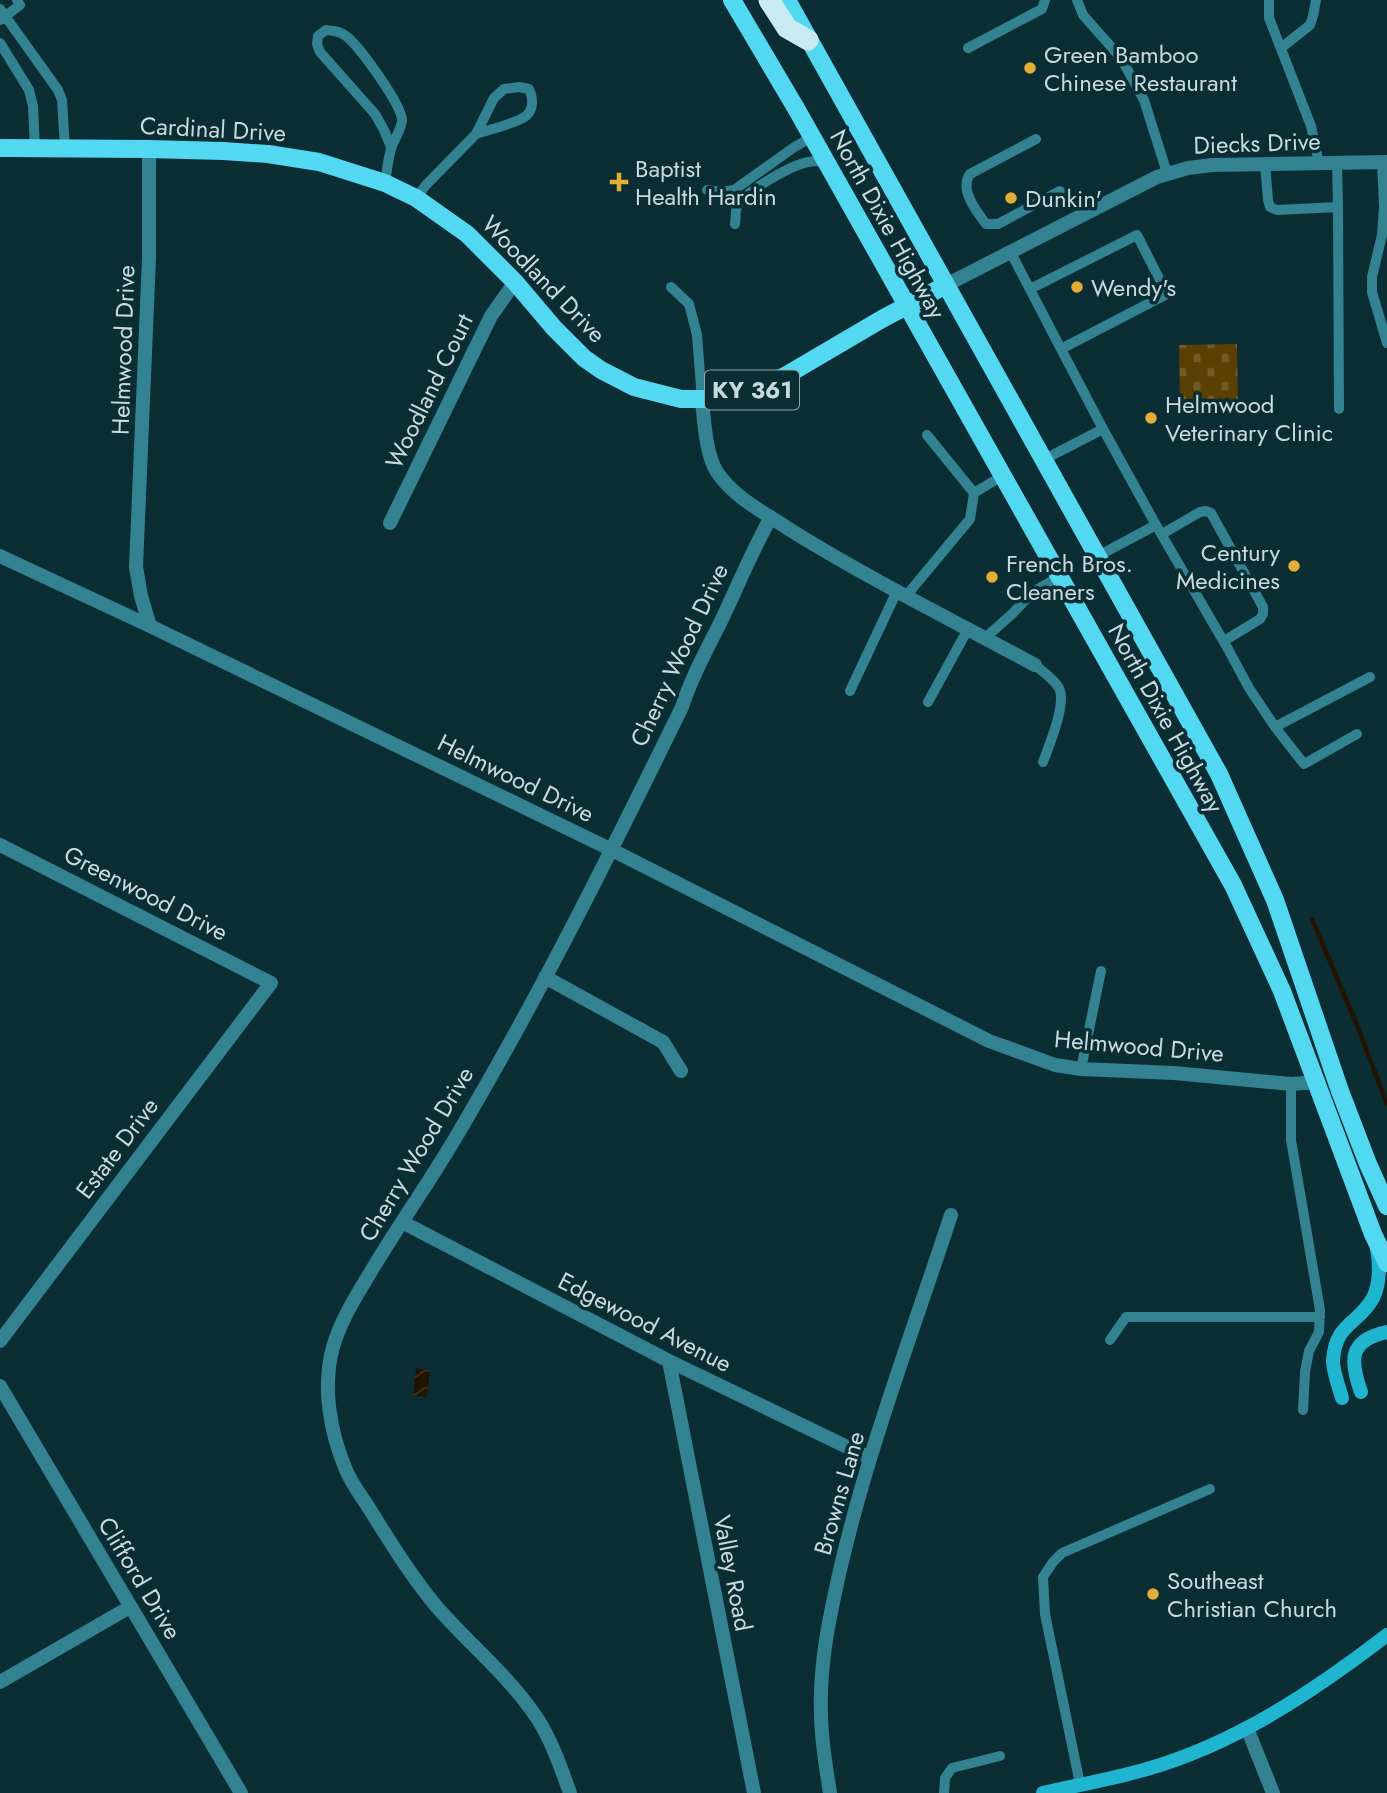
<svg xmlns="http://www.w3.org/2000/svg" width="1387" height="1793" font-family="Jost,sans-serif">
  <defs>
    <pattern id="cemetery-stones" width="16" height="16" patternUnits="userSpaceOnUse" patternTransform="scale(1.75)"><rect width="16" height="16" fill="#5a4003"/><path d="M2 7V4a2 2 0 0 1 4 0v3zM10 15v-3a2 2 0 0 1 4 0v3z" fill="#705b27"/></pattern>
    <pattern id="water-waves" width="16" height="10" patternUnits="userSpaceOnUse" patternTransform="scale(1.75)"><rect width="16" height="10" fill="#211400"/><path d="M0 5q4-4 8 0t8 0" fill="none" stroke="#403625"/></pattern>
  </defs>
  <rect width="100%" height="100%" fill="#0b2d34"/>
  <!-- cemetery -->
  <path fill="url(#cemetery-stones)" d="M1237 344 1238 409 1180 410 1179 345Z"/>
  <!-- water -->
  <path fill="url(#water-waves)" d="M416 1368 430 1370 427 1397 413 1396Z"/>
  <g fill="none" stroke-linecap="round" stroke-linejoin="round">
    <!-- stream -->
    <path stroke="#211400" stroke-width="4.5" d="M1312 919 1357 1025 1387 1104"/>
    <!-- lane -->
    <path stroke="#338291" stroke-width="10" d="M1077 0 1083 15 1121 58 1144 100 1167 173
      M1269 0V18L1311 126 1319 163
      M0 9 58 90 62 100 65 149
      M0 20 20 5 17 0
      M0 43 29 90 33 106 35 149
      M968 48 1042 9 1045 0
      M1281 48 1310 25 1313 16 1316 0
      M1036 139 970 174C959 189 976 211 986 224H998L1060 191
      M1382 162 1384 207 1382 235 1372 277V292L1387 343
      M1265 164 1268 200 1270 207 1277 210 1338 207 1337 163
      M385 183C387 171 388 157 392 146 395 138 401 130 402 121 403 106 359 46 346 36 340 31 334 31 326 30L318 36 317 44 320 52 375 114 384 130 391 147
      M707 190 721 192 734 190 793 148 812 137
      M416 198 426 185 476 134 494 98 504 89 519 87 529 89C533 98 534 109 526 116 518 123 487 130 476 134
      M1338 207 1339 409
      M735 224C736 219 735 212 737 207 743 192 792 165 808 162 813 161 820 161 825 161
      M1010 251 1061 349 1167 294 1137 235 1030 289
      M671 287 689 304 697 335 702 400
      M927 435 974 493 1002 476
      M1043 460 1103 429 1061 349
      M1156 525 1228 649 1249 688 1275 727 1370 677
      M1162 534 1200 512 1206 511 1211 513 1263 607V614L1260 619 1224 641
      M1098 556 1156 525 1103 429
      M906 596 970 519 974 493
      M985 638 1012 614 1034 591 1059 577
      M1035 665C1043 672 1054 679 1059 688 1067 704 1049 745 1043 762
      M850 691 897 591
      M928 702 968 629
      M1275 727 1304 764 1357 734
      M1081 1069 1101 971
      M1291 1084V1140L1320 1310 1319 1332 1309 1351 1305 1372 1303 1410
      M1110 1340 1126 1317H1320
      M1080 1784 1045 1614 1043 1577 1053 1562 1062 1553 1210 1489
      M944 1793 945 1778 952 1768 1000 1756"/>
    <!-- street -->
    <path stroke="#338291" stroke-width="14" d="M149 149V258L136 567 141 596 150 626 612 850 989 1041 1055 1065 1081 1069 1174 1073 1291 1084 1318 1082
      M946 285 1157 177 1188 168 1212 165 1387 162
      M702 400C704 420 706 456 717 472 734 498 767 514 792 531 871 580 954 621 1035 665
      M390 523 491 316 515 282
      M0 556 150 626
      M0 845 271 983 0 1341
      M545 977 663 1042 681 1071
      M402 1222 669 1361 870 1458
      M669 1361 754 1793
      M0 1386 241 1793
      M0 1682 130 1607
      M1247 1728 1273 1793
      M570 1793C561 1768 552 1741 537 1718 509 1676 469 1644 436 1606 412 1577 392 1545 372 1513 364 1499 352 1485 346 1470 330 1432 322 1387 333 1347 341 1319 358 1293 373 1268 402 1220 435 1174 463 1125 543 989 613 848 682 707 692 675 709 646 723 617 739 583 753 549 771 517
      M830 1793C826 1767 821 1740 821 1714 819 1664 830 1614 841 1566 869 1446 913 1331 951 1215"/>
    <!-- secondary -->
    <path stroke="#1fb5ce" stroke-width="14" d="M1361 1392C1350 1361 1348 1340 1387 1332
      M1342 1398C1339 1387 1333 1372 1333 1361 1335 1323 1358 1325 1373 1298 1380 1284 1380 1264 1377 1249
      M1043 1793C1078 1785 1113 1779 1147 1769 1237 1743 1314 1691 1387 1635"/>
    <!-- primary -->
    <path stroke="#53d8f2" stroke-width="18" d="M732 0 797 110 1233 885 1282 991 1373 1234 1387 1263
      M787 0 1219 774 1275 900 1340 1091 1368 1164 1387 1206
      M0 148 149 149 223 151 268 154 319 162 385 183 416 198 467 234 515 282 554 328 584 358 601 370 634 387 681 399H720L744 393 785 376 882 319 946 285"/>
    <!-- highway -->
    <path stroke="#caeaf1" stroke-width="21" d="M769 0 787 28 808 40"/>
  </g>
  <!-- markers -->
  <g fill="#e4ad35" stroke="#0b2d34" stroke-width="2.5">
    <circle cx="1030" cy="68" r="7"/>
    <path d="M615.5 171.5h7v7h7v7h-7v7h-7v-7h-7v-7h7z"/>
    <circle cx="1011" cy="198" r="7"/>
    <circle cx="1077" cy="287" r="7"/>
    <circle cx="1151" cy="418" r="7"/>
    <circle cx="1294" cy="566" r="7"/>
    <circle cx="992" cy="577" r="7"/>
    <circle cx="1153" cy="1594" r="7"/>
  </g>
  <g text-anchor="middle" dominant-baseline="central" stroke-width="7" stroke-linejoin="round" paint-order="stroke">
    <!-- shield labels -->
    <rect fill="#0b2d34" stroke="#90a6ab" stroke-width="2" x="705" y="370.5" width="94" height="39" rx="5"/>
    <g font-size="23" font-weight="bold" fill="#c9dade">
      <text x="752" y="390">KY 361</text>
    </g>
    <!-- poi labels -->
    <g font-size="24" fill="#c9dade" stroke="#0b2d34" text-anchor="start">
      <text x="1044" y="54">Green Bamboo<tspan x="1044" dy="28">Chinese Restaurant</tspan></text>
      <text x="635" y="168">Baptist<tspan x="635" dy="28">Health Hardin</tspan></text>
      <text x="1025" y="198">Dunkin'</text>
      <text x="1091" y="287">Wendy's</text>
      <text x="1165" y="404">Helmwood<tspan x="1165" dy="28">Veterinary Clinic</tspan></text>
      <text x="1280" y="552" text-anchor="end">Century<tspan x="1280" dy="28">Medicines</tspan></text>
      <text x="1006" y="563">French Bros.<tspan x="1006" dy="28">Cleaners</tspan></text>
      <text x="1167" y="1580">Southeast<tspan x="1167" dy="28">Christian Church</tspan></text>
    </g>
    <!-- street labels -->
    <g font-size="24" fill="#c9dade" stroke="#0b2d34">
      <text transform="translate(213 129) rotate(3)">Cardinal Drive</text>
      <text transform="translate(1257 143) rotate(-2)">Diecks Drive</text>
      <text transform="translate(888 224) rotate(61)">North Dixie Highway</text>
      <text transform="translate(544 279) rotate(46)">Woodland Drive</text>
      <text transform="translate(123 350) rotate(-88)">Helmwood Drive</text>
      <text transform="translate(429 391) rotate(-64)">Woodland Court</text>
      <text transform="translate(679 655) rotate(-65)">Cherry Wood Drive</text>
      <text transform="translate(1166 718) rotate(61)">North Dixie Highway</text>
      <text transform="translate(516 778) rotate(26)">Helmwood Drive</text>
      <text transform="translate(146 893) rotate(27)">Greenwood Drive</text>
      <text transform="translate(1139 1046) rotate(5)">Helmwood Drive</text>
      <text transform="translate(117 1148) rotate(-53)">Estate Drive</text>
      <text transform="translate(416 1154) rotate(-59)">Cherry Wood Drive</text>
      <text transform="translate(645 1322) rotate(27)">Edgewood Avenue</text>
      <text transform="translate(839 1493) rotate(-74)">Browns Lane</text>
      <text transform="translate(733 1573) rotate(79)">Valley Road</text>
      <text transform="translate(140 1578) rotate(59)">Clifford Drive</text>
    </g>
  </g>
</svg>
